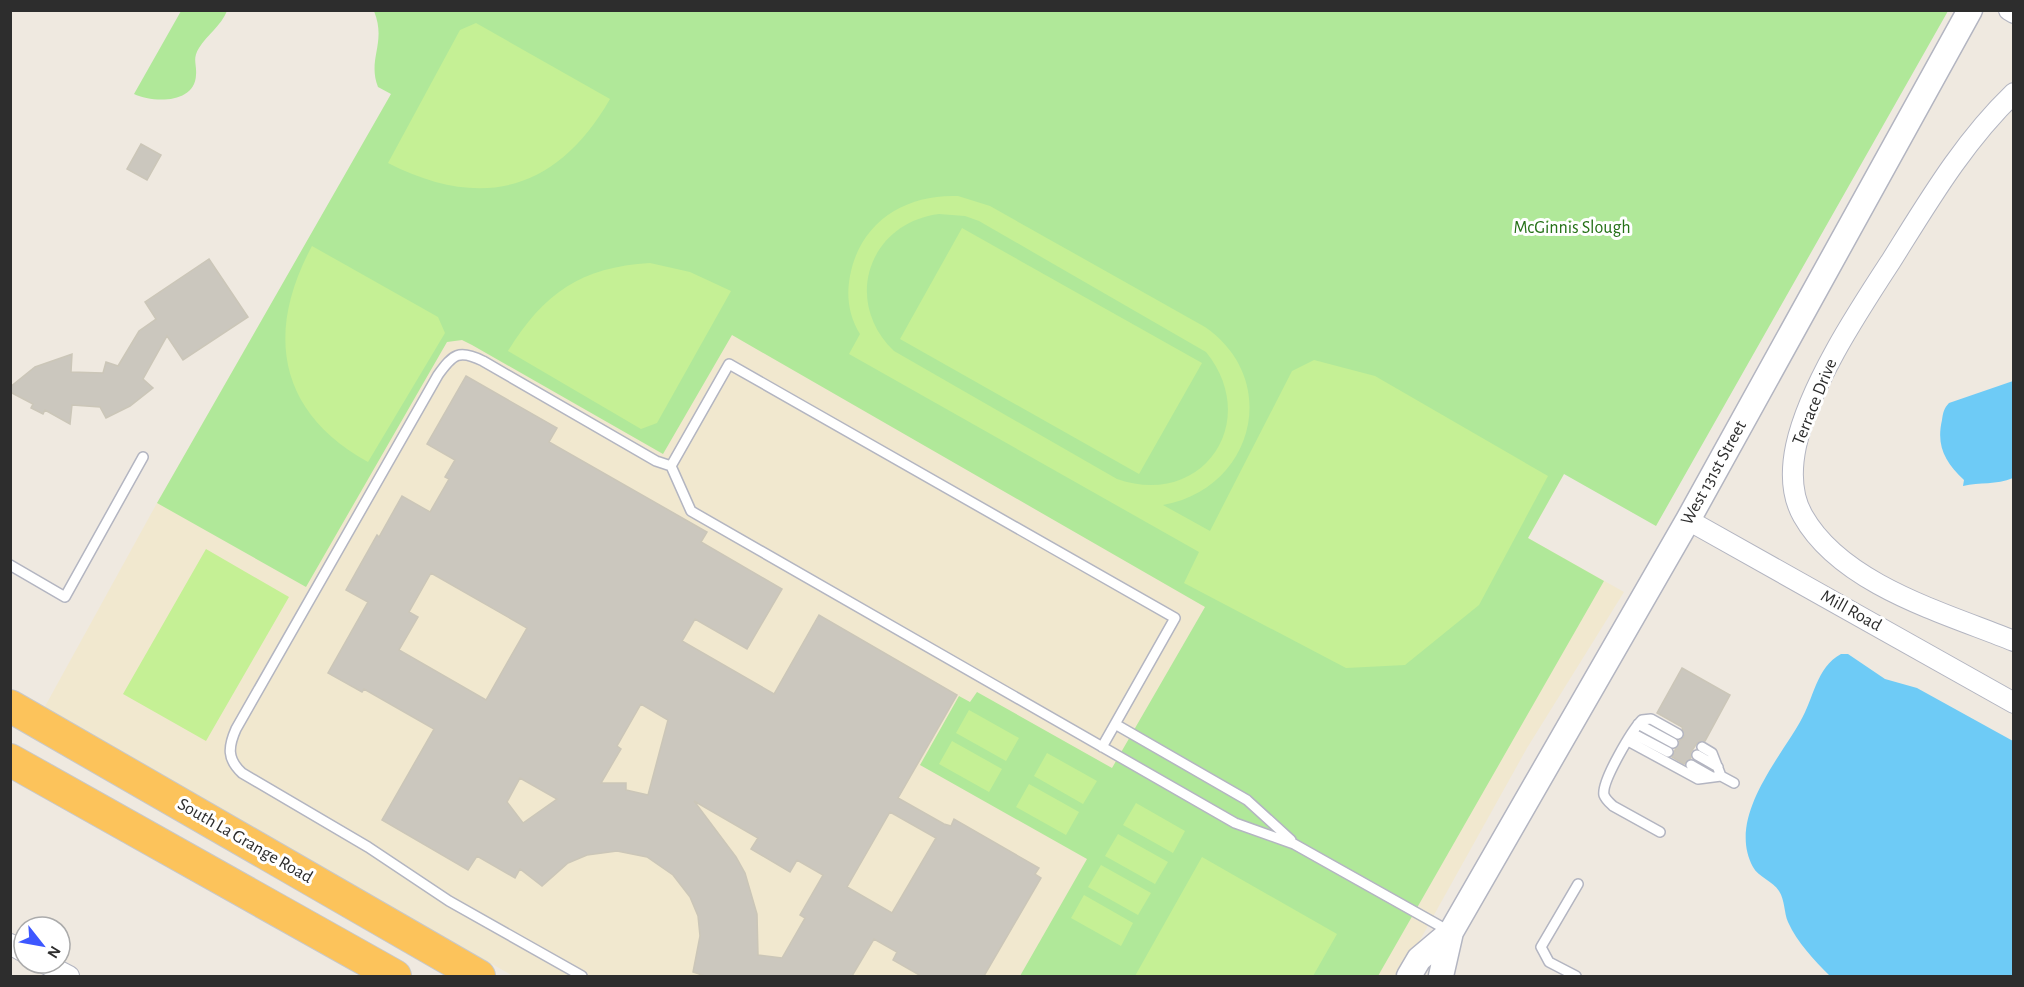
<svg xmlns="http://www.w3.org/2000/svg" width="2024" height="987" font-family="'Alegreya Sans',sans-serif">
  <rect width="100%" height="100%" fill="#efe9e0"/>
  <!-- education -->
  <path fill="#f1e8cf" d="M439 11 1564 474 1528 538 1624 592 1527 748 1400 976H513L43 710 157 503Z"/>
  <!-- green -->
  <path fill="#b0e899" d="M181 11H227C221 26 207 35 199 48 192 59 197 64 196 75 195 104 153 103 134 94Z
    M374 11H1948L1656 526 1564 474 1528 538 1604 581 1378 976H1020L1087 859 920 765 959 696 970 702 977 692 1112 768 1205 607 732 335 663 454 472 345 462 340 447 342 306 587 157 503 391 94 378 87C367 59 387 43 374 11Z"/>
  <!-- pitch -->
  <path fill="#c5f095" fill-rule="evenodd" d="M476 23 610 99C557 191 482 211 388 163L460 30Z
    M958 196 990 206 1205 327C1283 381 1252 490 1163 505L1210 531 1292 371 1314 360 1375 376 1548 476 1479 605 1405 665 1346 668 1184 583 1199 552 849 354 860 334C849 316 846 297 850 276 860 222 905 194 958 196ZM939 214 965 216 979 221 1206 352C1262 421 1203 509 1117 479L894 351C842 301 869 223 939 214Z
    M962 228 1202 363 1139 474 900 339Z
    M312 246 438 317 445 333 368 462C278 412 265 333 312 246Z
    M650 263 690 272 731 291 657 423 641 429 508 351C544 293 581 267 650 263Z
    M206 549 289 597 206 741 123 694Z
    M969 710 1019 738 1006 761 956 733Z
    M952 741 1002 769 989 792 939 764Z
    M1047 753 1097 781 1083 804 1034 776Z
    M1029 784 1079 812 1066 835 1016 807Z
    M1136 803 1185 831 1173 853 1123 825Z
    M1118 834 1168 862 1155 884 1105 856Z
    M1202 857 1337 934 1313 976H1135Z
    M1101 865 1151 893 1138 915 1088 887Z
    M1084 895 1133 923 1121 946 1071 918Z"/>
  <!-- water -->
  <path fill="#6ecbf6" d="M2013 381V478C1996 485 1980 482 1963 486L1964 480C1945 462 1936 446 1942 420 1943 413 1944 408 1949 403Z
    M1841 654H1848L1885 679 1917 688 2013 741V976H1830C1814 960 1797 942 1788 922 1784 913 1785 900 1779 891 1773 881 1758 877 1753 867 1727 819 1777 762 1800 722 1814 699 1816 667 1841 654Z"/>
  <!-- building -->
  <path fill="#cbc7be" stroke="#cbc6b8" stroke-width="1.5" fill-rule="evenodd" d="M141 144 161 155 147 180 127 169Z
    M209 259 248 317 183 360 167 336 143 379 153 388 130 406 106 418 100 407 72 405 70 424 45 410 43 414 31 408 33 404 10 392V387L35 367 72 354 71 372 103 373 106 362 118 366 139 331 156 319 145 302Z
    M466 376 557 428 549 442 707 532 701 542 782 589 747 649 695 619 682 641 774 694 819 615 957 695 898 798 944 824 951 826 954 819 1039 868 1035 874 1041 878 984 976H921L893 960 897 952 874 939 852 976H705L693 972 700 936 698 916 690 897 673 875 647 857 617 851 587 855 568 863 542 886 520 869 515 878 477 856 468 870 382 820 434 729 364 689 362 692 328 673 368 602 346 590 377 535 379 537 402 496 430 512 449 479 445 477 455 460 427 444ZM431 573 527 628 486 700 399 650 418 617 409 612ZM641 704 668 720 648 795 626 790V783H601L621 749 617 746ZM520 778 557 799 523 823 507 802ZM694 801 758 838 751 849 790 872 797 860 823 875 800 915 805 918 782 958 758 955 757 914 745 873 736 857ZM890 812 936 838 892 913 847 887Z
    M1682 668 1730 695 1705 741 1697 743 1691 752V758L1684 764 1672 757 1679 741 1684 737 1682 727 1657 713Z"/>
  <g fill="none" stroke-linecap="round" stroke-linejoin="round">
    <defs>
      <path id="service" d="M671 466 729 364 1175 618 1102 747
        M10 565 65 597 143 457
        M1115 724 1247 800 1291 840
        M1638 724 1673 743
        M1632 733 1668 752
        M1628 741 1698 779 1721 776
        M1702 747 1712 753 1721 776 1734 783
        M1697 755 1718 767
        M1691 765 1712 777
        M1660 832 1613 806C1610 803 1606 800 1604 795 1601 782 1632 730 1642 720L1651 719 1678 734
        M582 976 449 901 368 847 242 773C227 759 228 747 236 729L438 375C453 354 459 349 483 361L656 461 671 466 691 511 1235 823 1294 844 1449 931
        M1576 976 1549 962 1541 947 1578 884"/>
      <path id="minor" d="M2009 10 2014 13
        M2014 93C1963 142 1928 202 1891 261 1857 313 1809 386 1796 446 1791 470 1791 495 1803 516 1842 585 1945 613 2014 641
        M1688 520 2014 703
        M10 944 24 952
        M44 963 69 976"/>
      <path id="tertiary" d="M1409 976 1419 959 1451 932
        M1441 976 1451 932 1688 520 1970 10"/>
      <path id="trunk" d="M10 706 479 976
        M10 760 395 976"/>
    </defs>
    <!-- service casing -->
    <use href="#service" stroke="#b3b5c1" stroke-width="12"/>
    <!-- minor casing -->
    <use href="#minor" stroke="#b3b5c1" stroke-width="22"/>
    <!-- tertiary casing -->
    <use href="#tertiary" stroke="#b3b5c1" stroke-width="27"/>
    <!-- trunk casing -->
    <use href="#trunk" stroke="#c8c8c8" stroke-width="34"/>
    <!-- service -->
    <use href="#service" stroke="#fff" stroke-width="9"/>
    <!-- minor -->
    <use href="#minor" stroke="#fff" stroke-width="20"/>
    <!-- tertiary -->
    <use href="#tertiary" stroke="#fff" stroke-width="24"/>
    <!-- trunk -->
    <use href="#trunk" stroke="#fcc35b" stroke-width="32"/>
  </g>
  <g text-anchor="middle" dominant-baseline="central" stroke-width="6" stroke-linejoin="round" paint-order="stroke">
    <!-- park labels -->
    <g font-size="18" fill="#257117" stroke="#fff">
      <text x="1572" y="228">McGinnis Slough</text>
    </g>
    <!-- street labels -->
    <g font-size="18" fill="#2d2d2d" stroke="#fff">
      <text transform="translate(1815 402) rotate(-68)">Terrace Drive</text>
      <text transform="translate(1714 473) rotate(-61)">West 131st Street</text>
      <text transform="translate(1851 611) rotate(29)">Mill Road</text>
      <text transform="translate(245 841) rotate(30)">South La Grange Road</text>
    </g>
  </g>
  <!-- border -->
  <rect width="2024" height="987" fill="none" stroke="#2d2d2d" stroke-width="24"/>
  <!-- north arrow -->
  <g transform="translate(42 945) rotate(121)"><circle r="28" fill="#ffffff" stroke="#ababab" stroke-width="1.5"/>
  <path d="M0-4.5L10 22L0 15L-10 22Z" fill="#3d57ff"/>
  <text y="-9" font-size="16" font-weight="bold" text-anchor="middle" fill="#2d2d2d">N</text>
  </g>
</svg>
